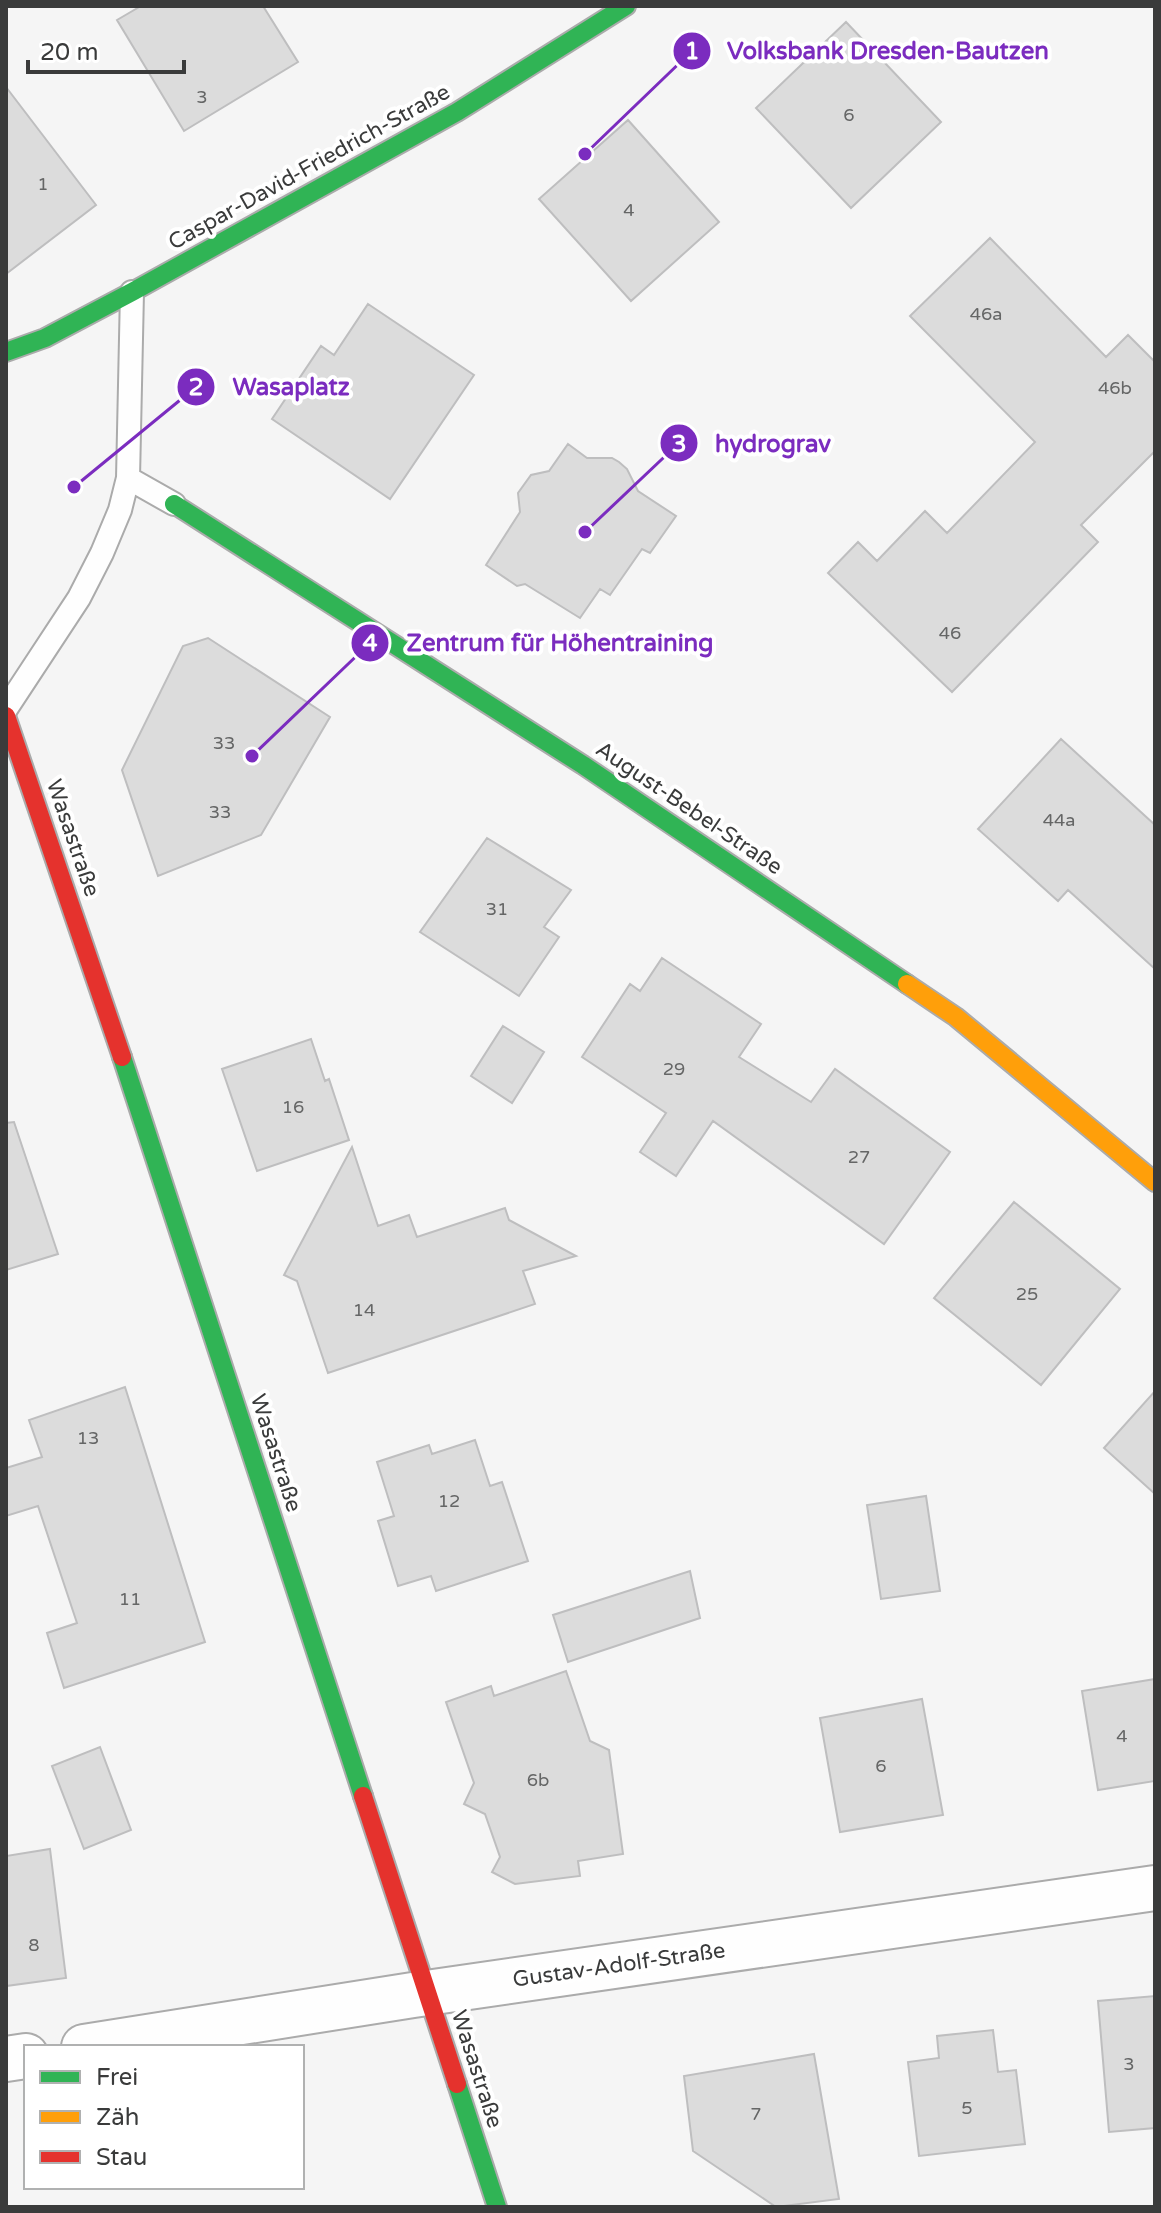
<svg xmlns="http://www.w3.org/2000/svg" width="1161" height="2213" font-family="'Varela Round',sans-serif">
  <rect width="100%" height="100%" fill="#f5f5f5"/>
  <!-- building -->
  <path fill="#dcdcdc" stroke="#bebebf" stroke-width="2" d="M141 6H263L298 62 184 131 117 20Z
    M846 22 941 122 851 208 756 108Z
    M6 87 96 205 6 274Z
    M628 120 719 222 631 301 539 199Z
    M990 238 1106 357 1128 335 1155 362V451L1081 525 1098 542 952 692 828 573 858 542 877 561 925 511 947 533 1035 442 910 316Z
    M368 304 474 375 390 499 272 419 321 346 334 355Z
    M568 444 587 458H612L619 462 627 469 638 491 676 516 650 553 642 549 610 595 600 589 580 618 525 584 517 586 486 565 520 512 518 493 531 475 549 471Z
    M208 638 330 717 261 835 158 876 122 770 183 646Z
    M1061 739 1155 825V969L1068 890 1058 901 978 829Z
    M487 838 571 890 544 927 559 937 519 996 420 932Z
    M662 958 761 1024 739 1057 811 1102 835 1069 950 1152 884 1244 713 1121 676 1176 640 1152 666 1113 582 1057 630 984 640 991Z
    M503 1026 544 1052 512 1103 471 1076Z
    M311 1039 325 1081 329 1079 349 1140 257 1171 222 1069Z
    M14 1122 58 1254 6 1270V1123Z
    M352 1147 378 1226 409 1215 417 1237 505 1208 509 1220 576 1256 523 1271 535 1304 328 1373 297 1281 284 1275Z
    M1014 1202 1120 1289 1041 1385 934 1298Z
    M125 1387 205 1642 64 1688 47 1633 77 1623 38 1506 6 1516V1468L42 1457 29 1420Z
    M1155 1391V1494L1104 1448Z
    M475 1440 490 1486 502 1482 528 1561 436 1591 431 1576 398 1586 378 1521 394 1516 377 1462 429 1445 432 1454Z
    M926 1496 940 1591 881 1599 867 1505Z
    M690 1571 700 1618 568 1662 553 1615Z
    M566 1671 590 1741 609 1750 623 1854 578 1861 580 1876 515 1884 492 1872 500 1857 485 1814 464 1804 474 1783 446 1702 491 1686 494 1696Z
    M1155 1679V1781L1098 1790 1082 1691Z
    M922 1699 943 1815 840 1832 820 1718Z
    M100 1747 131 1830 84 1849 52 1766Z
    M50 1849 66 1978 6 1986V1856Z
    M1155 1996V2128L1109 2132 1098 2001Z
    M993 2030 998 2072 1016 2070 1025 2144 919 2156 908 2062 939 2058 937 2036Z
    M814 2054 839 2199 776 2207 693 2151 684 2076Z"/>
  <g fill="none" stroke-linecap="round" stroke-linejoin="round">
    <defs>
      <path id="lane" d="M128 478 174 504
        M6 709 79 598 102 553 120 510 128 478 132 292"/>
      <path id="street" d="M84 2047 413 1995 1155 1888
        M6 2059 26 2056"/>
      <path id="fast" d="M6 352 45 338 132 292 457 112 626 6
        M174 504 583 765 907 984
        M122 1057 363 1796
        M457 2084 497 2207"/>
      <path id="slow" d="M907 984 956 1017 1155 1182"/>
      <path id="jam" d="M6 716 122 1057
        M363 1796 457 2084"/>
    </defs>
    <!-- lane casing -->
    <use href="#lane" stroke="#ababab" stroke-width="26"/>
    <!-- street casing -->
    <use href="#street" stroke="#ababab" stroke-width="48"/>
    <!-- fast casing -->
    <use href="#fast" stroke="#ababab" stroke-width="22"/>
    <!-- slow casing -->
    <use href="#slow" stroke="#ababab" stroke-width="22"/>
    <!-- jam casing -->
    <use href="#jam" stroke="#ababab" stroke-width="22"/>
    <!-- lane -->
    <use href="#lane" stroke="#fefefe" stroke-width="22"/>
    <!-- street -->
    <use href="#street" stroke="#fefefe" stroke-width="44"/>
    <!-- fast -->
    <use href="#fast" stroke="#30b455" stroke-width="18"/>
    <!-- slow -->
    <use href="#slow" stroke="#ff9f0a" stroke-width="18"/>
    <!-- jam -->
    <use href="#jam" stroke="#e5322d" stroke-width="18"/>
  </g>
  <g text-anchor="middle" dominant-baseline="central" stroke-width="8" stroke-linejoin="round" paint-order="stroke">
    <!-- number labels -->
    <g font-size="18" fill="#656666">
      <text x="202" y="97">3</text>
      <text x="849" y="115">6</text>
      <text x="43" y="184">1</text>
      <text x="629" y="210">4</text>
      <text x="986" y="314">46a</text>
      <text x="1115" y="388">46b</text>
      <text x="950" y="633">46</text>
      <text x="224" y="743">33</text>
      <text x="220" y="812">33</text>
      <text x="1059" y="820">44a</text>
      <text x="497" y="909">31</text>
      <text x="674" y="1069">29</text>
      <text x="293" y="1107">16</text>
      <text x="859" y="1157">27</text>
      <text x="1027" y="1294">25</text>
      <text x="364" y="1310">14</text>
      <text x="88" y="1438">13</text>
      <text x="449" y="1501">12</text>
      <text x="130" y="1599">11</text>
      <text x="1122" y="1736">4</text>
      <text x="881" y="1766">6</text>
      <text x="538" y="1780">6b</text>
      <text x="34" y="1945">8</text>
      <text x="1129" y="2064">3</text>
      <text x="967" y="2108">5</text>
      <text x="756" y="2114">7</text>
    </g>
    <!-- street labels -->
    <g font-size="22" fill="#3a3b3b" stroke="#fff">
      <text transform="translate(309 167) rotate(-29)">Caspar-David-Friedrich-Straße</text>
      <text transform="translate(689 808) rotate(34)">August-Bebel-Straße</text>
      <text transform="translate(73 838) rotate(71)">Wasastraße</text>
      <text transform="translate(276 1453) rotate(72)">Wasastraße</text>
      <text transform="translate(619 1965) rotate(-8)">Gustav-Adolf-Straße</text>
      <text transform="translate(477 2069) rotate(72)">Wasastraße</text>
    </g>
  </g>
  <!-- callouts -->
  <path fill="none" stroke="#7b2cbf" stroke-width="3" d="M585 154L692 51M74 487L196 387M585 532L679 443M252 756L370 643"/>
  <g fill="#7b2cbf" stroke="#fff" stroke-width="3">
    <circle cx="585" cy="154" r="8"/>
    <circle cx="74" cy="487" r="8"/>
    <circle cx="585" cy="532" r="8"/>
    <circle cx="252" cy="756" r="8"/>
    <circle cx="692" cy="51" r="20"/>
    <circle cx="196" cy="387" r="20"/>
    <circle cx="679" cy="443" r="20"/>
    <circle cx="370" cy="643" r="20"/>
  </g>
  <g font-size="24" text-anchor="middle" font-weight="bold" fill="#fff">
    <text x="692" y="59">1</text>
    <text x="196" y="395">2</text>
    <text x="679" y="452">3</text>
    <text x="370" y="651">4</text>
  </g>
  <g font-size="24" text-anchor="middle" font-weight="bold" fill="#7b2cbf" stroke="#fff" stroke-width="8" stroke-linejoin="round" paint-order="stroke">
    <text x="888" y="59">Volksbank Dresden-Bautzen</text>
    <text x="291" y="395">Wasaplatz</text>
    <text x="773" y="452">hydrograv</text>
    <text x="560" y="651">Zentrum für Höhentraining</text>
  </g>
  <!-- border -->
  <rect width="1161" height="2213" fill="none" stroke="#3a3b3b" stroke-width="16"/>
  <!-- legend -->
  <rect x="24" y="2045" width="280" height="144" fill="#ffffff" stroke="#b0b1b1" stroke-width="2"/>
  <rect x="40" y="2071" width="40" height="12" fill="#30b455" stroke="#b0b1b1" stroke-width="2"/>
  <text x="96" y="2085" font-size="24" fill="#3a3b3b">Frei</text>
  <rect x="40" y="2111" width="40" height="12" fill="#ff9f0a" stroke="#b0b1b1" stroke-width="2"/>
  <text x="96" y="2125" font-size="24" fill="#3a3b3b">Zäh</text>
  <rect x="40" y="2151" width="40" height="12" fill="#e5322d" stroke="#b0b1b1" stroke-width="2"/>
  <text x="96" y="2165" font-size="24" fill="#3a3b3b">Stau</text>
  <!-- scale -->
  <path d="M28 60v12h156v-12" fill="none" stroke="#3a3b3b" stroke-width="4"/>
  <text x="40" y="60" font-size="24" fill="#3a3b3b" stroke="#ffffff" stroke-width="6" paint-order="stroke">20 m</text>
</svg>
